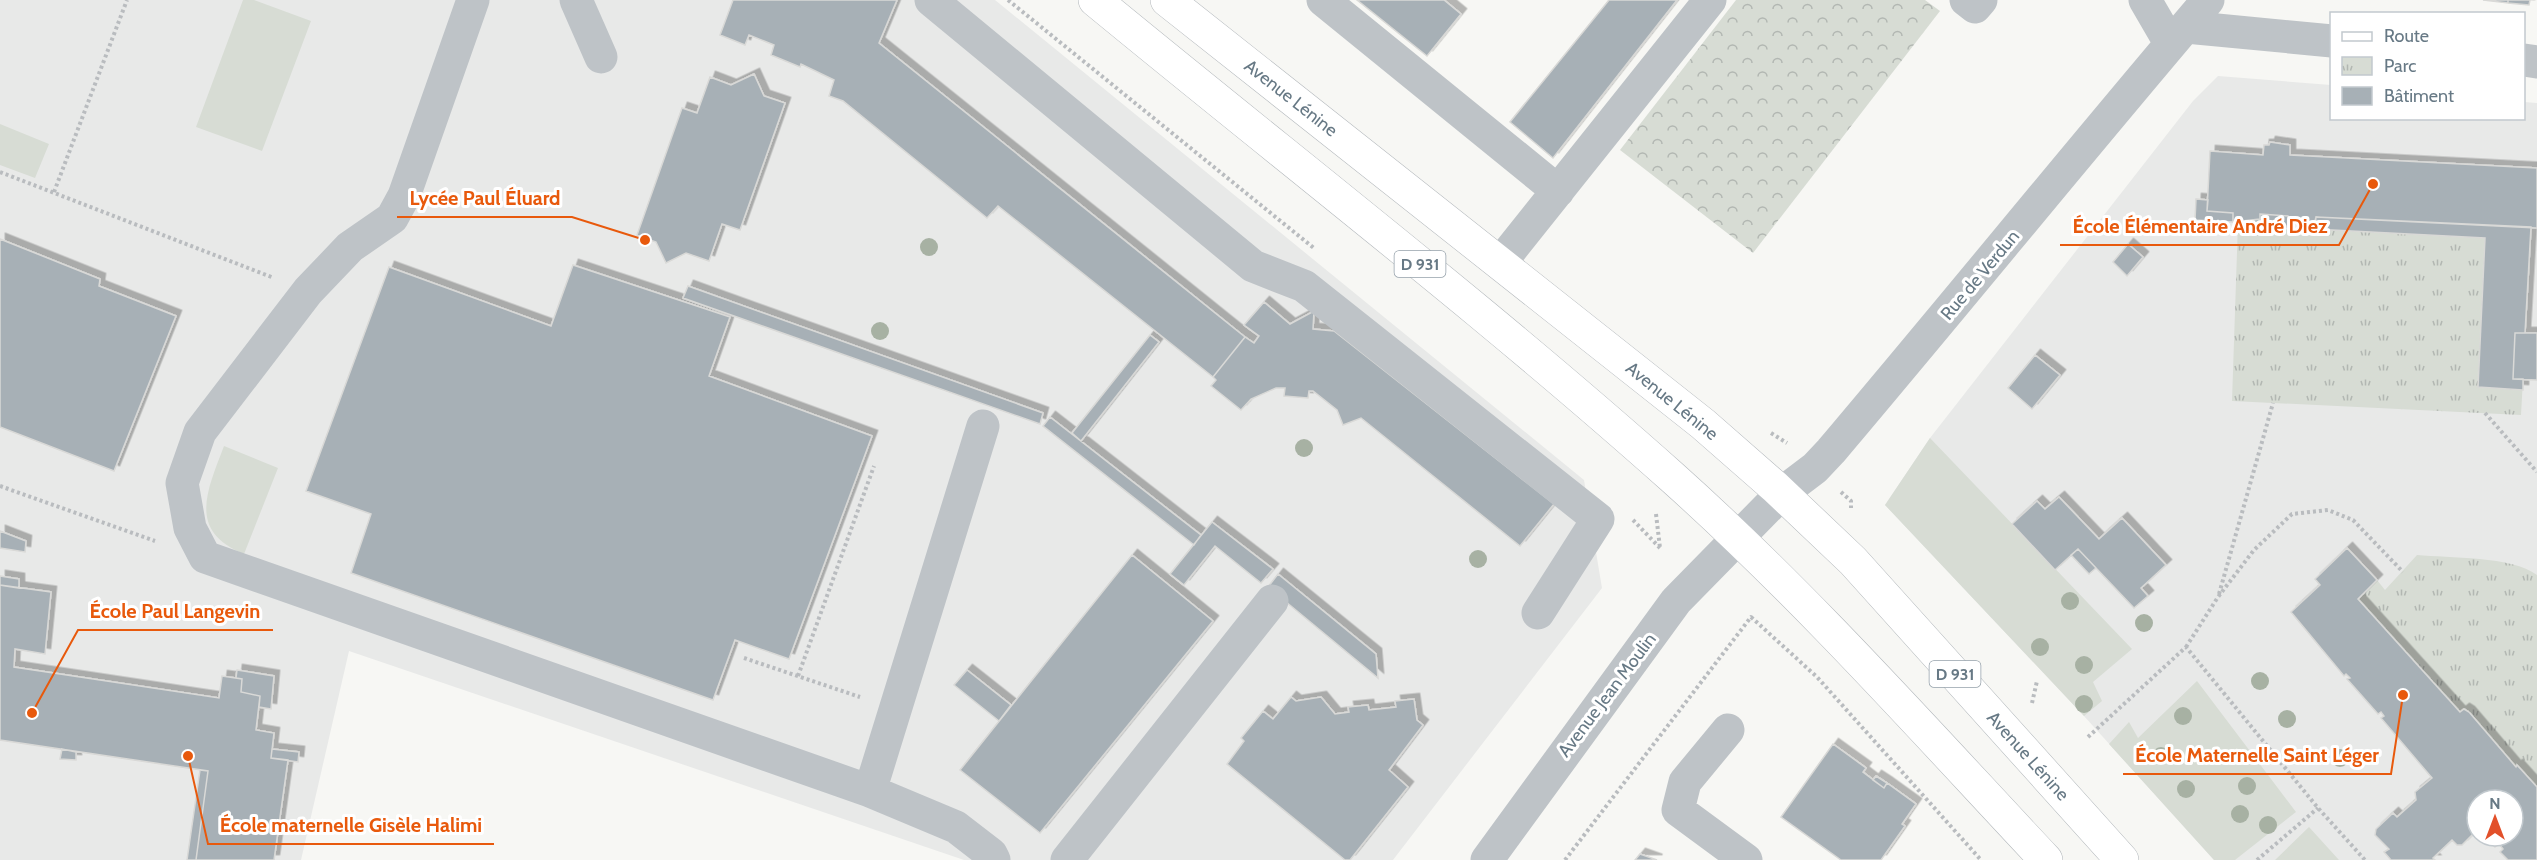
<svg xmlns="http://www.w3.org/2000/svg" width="2537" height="860" font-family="Cabin,sans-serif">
  <defs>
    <pattern id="forest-crowns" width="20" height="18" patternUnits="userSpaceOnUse" patternTransform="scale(1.5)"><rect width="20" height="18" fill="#d7dcd4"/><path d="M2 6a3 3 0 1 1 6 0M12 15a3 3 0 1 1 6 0" fill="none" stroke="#b2b7b2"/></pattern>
    <pattern id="park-tufts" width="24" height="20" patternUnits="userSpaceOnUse" patternTransform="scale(1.5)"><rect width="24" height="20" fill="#d7dcd4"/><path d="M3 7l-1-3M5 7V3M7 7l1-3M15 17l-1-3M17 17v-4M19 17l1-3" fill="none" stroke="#b2b7b2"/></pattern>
    <filter id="shadow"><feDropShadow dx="5.5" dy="-5.5" stdDeviation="0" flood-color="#0004"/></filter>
  </defs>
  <rect width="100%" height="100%" fill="#f7f7f4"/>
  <!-- built -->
  <path fill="#e8e9e8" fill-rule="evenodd" d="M0 0H995L1584 480 1602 588 1393 860H964L349 651 301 860H0Z
    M2218 76 2331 85 2332 118H2524V102L2537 103V860H2214L2084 716 1885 505 1930 438 2193 101ZM2477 800H2513V836H2477Z"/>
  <!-- grass -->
  <path fill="#d7dcd4" d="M243 0H254L311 21 262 151 196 127Z
    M0 124 49 144 35 178 0 165Z
    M1930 438 2132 649 2093 682 2102 701 2084 716 1885 505Z
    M224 446 278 468 244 554C187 531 207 491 224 446Z
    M2197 681 2296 812 2235 860H2214L2109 744 2129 722 2138 738Z
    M2309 827 2339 860H2275Z"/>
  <!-- forest -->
  <path fill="url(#forest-crowns)" d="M1736 0H1925L1940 11 1753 253 1620 150Z"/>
  <!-- park -->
  <path fill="url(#park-tufts)" d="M2260 214 2531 227 2525 333H2516L2523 379 2521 415 2232 401 2238 222 2259 219Z
    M2417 555C2449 558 2512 556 2537 575V787L2518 765 2516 767 2470 712H2460L2358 599 2377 580 2385 590Z"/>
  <!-- building -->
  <path fill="#a7b0b6" stroke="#d9d9d7" stroke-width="1.5" filter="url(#shadow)" d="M733 0H897L879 43 1245 337 1213 377 998 206 987 218 843 101 829 96 834 80 801 64 800 67 771 55 774 45 749 35 745 45 720 35Z
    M1357 0H1444L1461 14 1427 56Z
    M1609 0H1677L1553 158 1510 122Z
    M2483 0H2508V3Z
    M2508 0H2530L2529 5 2508 3Z
    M754 74 764 96 785 103 740 230 722 224 709 261 686 253 666 263 656 242 637 235 682 108 697 113 710 77 731 85Z
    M2270 142 2290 145V155L2537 168V228L2316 217 2315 227 2290 221 2288 216 2260 214V219L2233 222V213L2207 211 2210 151 2263 155 2264 145H2269Z
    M2196 199 2208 200 2207 211 2233 213V222L2195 220Z
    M2260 214 2288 216 2290 221 2294 222 2293 229 2253 227 2254 220 2260 219Z
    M2316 217 2531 227 2525 333H2515L2513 379H2523V390L2478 387 2485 238 2313 229Z
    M0 239 100 279 99 286 176 316 114 471 0 427Z
    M2128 244 2143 257 2127 276 2113 262Z
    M573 265 730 317 709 376 872 436 789 659 735 640 713 700 351 573 371 514 306 491 389 267 551 326Z
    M688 286 1043 413 1040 424 683 298Z
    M1264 302 1290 324 1314 311 1313 329 1334 331 1554 504 1520 546 1361 418 1343 425 1337 410 1313 391H1309L1308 398 1284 396 1285 388H1276L1251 399 1241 410 1211 386 1216 380 1213 377 1245 337 1254 343 1259 336 1244 325Z
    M2515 333H2537V380L2513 379Z
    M1150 335 1159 342 1081 441 1072 433Z
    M2035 355 2060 375 2032 409 2008 388Z
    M1050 417 1201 535 1194 545 1043 426Z
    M2059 497 2099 539 2122 518 2166 565 2141 588 2148 596 2134 608 2078 549 2055 570 2012 524 2037 501 2045 509Z
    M1212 522 1273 569 1261 583 1215 546 1184 585 1170 574Z
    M0 531 26 541 25 552 0 548Z
    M2347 548 2377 580 2358 599 2460 712 2464 709 2469 712 2516 767 2517 765 2537 787V860H2508L2500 852 2503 849 2499 844 2495 847 2484 836H2513V800H2477V829L2473 830 2475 832 2462 845H2457L2452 840 2433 858 2435 860H2391L2384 852 2389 849 2375 835 2376 829 2393 813 2397 817 2416 800 2415 792 2432 778 2381 718 2384 716 2381 712 2378 714 2347 679 2350 678 2346 674 2344 676 2291 612 2320 585 2315 579Z
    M2078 549 2096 568 2089 574 2071 555Z
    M1132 555 1213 621 1040 833 960 770Z
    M1278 574 1376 654 1378 678 1268 587Z
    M0 576 19 579V588L0 585Z
    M0 585 51 592 45 654 15 649 14 667 219 698 222 676 242 679 241 692 260 696 256 730 274 733 271 758 288 760 274 860H196L208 771 0 740Z
    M237 670 274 676 271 709 259 707 260 696 241 692 242 679 236 678Z
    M967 670 1011 705 999 721 954 685Z
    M1291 697 1296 701 1321 697 1335 714 1349 712 1348 707 1368 705 1369 710 1396 707 1395 701 1414 699 1417 720 1423 725 1389 770 1408 787 1350 860H1345L1227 764 1244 741 1241 738 1263 711 1273 719Z
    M1833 744 1866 768 1863 772 1884 788 1887 783 1916 804 1902 824 1905 826 1881 860H1841L1781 817Z
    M62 749 76 752V760L60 759Z
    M272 749 299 752 298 762 271 758Z
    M200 770 208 771 196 860H187Z
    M1876 776 1887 783 1884 788 1873 780Z
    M1640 854 1657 860H1635Z"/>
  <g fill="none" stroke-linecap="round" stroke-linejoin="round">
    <defs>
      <path id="major" d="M1095 0C1288 159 1486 311 1672 477 1805 596 1924 730 2046 860
        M1167 0 1703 424 1775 487 1853 561 2122 860"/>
    </defs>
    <!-- major casing -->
    <use href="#major" stroke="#b2b7bb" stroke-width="34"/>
    <!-- path -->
    <path stroke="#b9bcbf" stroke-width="4" stroke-dasharray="3 3" stroke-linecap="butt" d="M1008 0 1315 249
      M0 172 274 278
      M54 192 127 0
      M2485 413 2537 472
      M1771 433 1787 443
      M0 486 155 541
      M1841 492 1851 501V508
      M1656 514 1660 548
      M1633 520 1660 548
      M2219 594 2273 403
      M2186 647 2218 597 2254 550 2292 514 2328 510 2353 520 2403 572
      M744 658 860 697
      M798 676 874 466
      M2032 703 2037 681
      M2088 737 2186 647 2318 808 2365 860
      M1565 860 1751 617 1817 677 1981 860
      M2257 860 2318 808"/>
    <!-- minor -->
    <path stroke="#bec3c7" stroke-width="33" d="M473 0 404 196 392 218 350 247 308 291 200 432 182 483 190 528 205 557 870 791 983 426
      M576 0 601 57
      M931 0 1253 266 1304 286 1598 519 1538 613
      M1323 0 1558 191
      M1966 0 1975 7 1981 0
      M2145 0 2170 43
      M2186 27 2332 41
      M2524 60 2537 62
      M1500 263 1710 0
      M1728 730 1685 782 1678 810 1746 860
      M870 791 956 827 991 854 994 860
      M1067 860 1272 601
      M1487 860 1676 601 1782 493 1815 468 1831 451C1958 301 2081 149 2208 0"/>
    <!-- major -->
    <use href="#major" stroke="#fff" stroke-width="33"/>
  </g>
  <!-- trees -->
  <g fill="#a7b1a3">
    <circle cx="929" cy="247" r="9"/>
    <circle cx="880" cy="331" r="9"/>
    <circle cx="1304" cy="448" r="9"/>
    <circle cx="1478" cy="559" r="9"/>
    <circle cx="2070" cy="601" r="9"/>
    <circle cx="2144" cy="623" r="9"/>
    <circle cx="2040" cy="647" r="9"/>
    <circle cx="2084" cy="665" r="9"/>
    <circle cx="2260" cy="681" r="9"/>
    <circle cx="2084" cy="704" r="9"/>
    <circle cx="2183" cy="716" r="9"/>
    <circle cx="2287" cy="719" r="9"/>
    <circle cx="2161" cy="756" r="9"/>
    <circle cx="2340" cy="758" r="9"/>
    <circle cx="2247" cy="786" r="9"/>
    <circle cx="2186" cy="789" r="9"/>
    <circle cx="2240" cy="814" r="9"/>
    <circle cx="2268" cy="825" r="9"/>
  </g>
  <g text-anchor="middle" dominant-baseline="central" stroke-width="6" stroke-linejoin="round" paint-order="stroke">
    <!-- shield labels -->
    <g fill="#fff" stroke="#95a1aa" stroke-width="1.5">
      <rect x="1394.5" y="251" width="51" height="26" rx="4.5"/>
      <rect x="1929.5" y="661" width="51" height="26" rx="4.5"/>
    </g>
    <g font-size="16" font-weight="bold" fill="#677985">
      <text x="1420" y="264">D 931</text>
      <text x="1955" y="674">D 931</text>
    </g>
    <!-- street labels -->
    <g font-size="18" fill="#677985" stroke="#fff">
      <text transform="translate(1291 98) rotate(38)">Avenue Lénine</text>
      <text transform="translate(1980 275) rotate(-50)">Rue de Verdun</text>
      <text transform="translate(1672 401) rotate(39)">Avenue Lénine</text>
      <text transform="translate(1607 695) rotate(-53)">Avenue Jean Moulin</text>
      <text transform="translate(2028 756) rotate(48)">Avenue Lénine</text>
    </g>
  </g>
  <!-- callouts -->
  <path fill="none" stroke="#e8590c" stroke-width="2" d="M645 240L572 217H397M2373 184L2339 245H2060M32 713L78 630H273M2403 695L2391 774H2123M188 756L208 844H494"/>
  <g fill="#e8590c" stroke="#fff" stroke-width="2">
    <circle cx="645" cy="240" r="6"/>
    <circle cx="2373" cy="184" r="6"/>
    <circle cx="32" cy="713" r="6"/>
    <circle cx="2403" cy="695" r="6"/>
    <circle cx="188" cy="756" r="6"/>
  </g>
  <g font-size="20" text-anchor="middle" font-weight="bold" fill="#e8590c" stroke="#fff" stroke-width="6" stroke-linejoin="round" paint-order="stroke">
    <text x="485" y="205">Lycée Paul Éluard</text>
    <text x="2200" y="233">École Élémentaire André Diez</text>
    <text x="175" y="618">École Paul Langevin</text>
    <text x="2257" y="762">École Maternelle Saint Léger</text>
    <text x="351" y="832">École maternelle Gisèle Halimi</text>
  </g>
  <!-- legend -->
  <rect x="2330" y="12" width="195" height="108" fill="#ffffff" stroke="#c2c9ce" stroke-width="1.5"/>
  <rect x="2342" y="32" width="30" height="9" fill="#ffffff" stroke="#c2c9ce" stroke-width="1.5"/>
  <text x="2384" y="42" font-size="18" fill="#677985">Route</text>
  <rect x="2342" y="57" width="30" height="18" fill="url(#park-tufts)" stroke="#c2c9ce" stroke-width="1.5"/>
  <text x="2384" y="72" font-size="18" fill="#677985">Parc</text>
  <rect x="2342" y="87" width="30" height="18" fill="#a7b0b6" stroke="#c2c9ce" stroke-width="1.5"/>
  <text x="2384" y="102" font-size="18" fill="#677985">Bâtiment</text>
  <!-- north arrow -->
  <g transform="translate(2495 818)"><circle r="28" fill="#ffffff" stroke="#c2c9ce" stroke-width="1.5"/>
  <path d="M0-4.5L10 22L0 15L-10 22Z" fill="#e2502a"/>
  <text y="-9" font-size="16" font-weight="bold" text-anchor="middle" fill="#677985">N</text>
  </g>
</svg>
